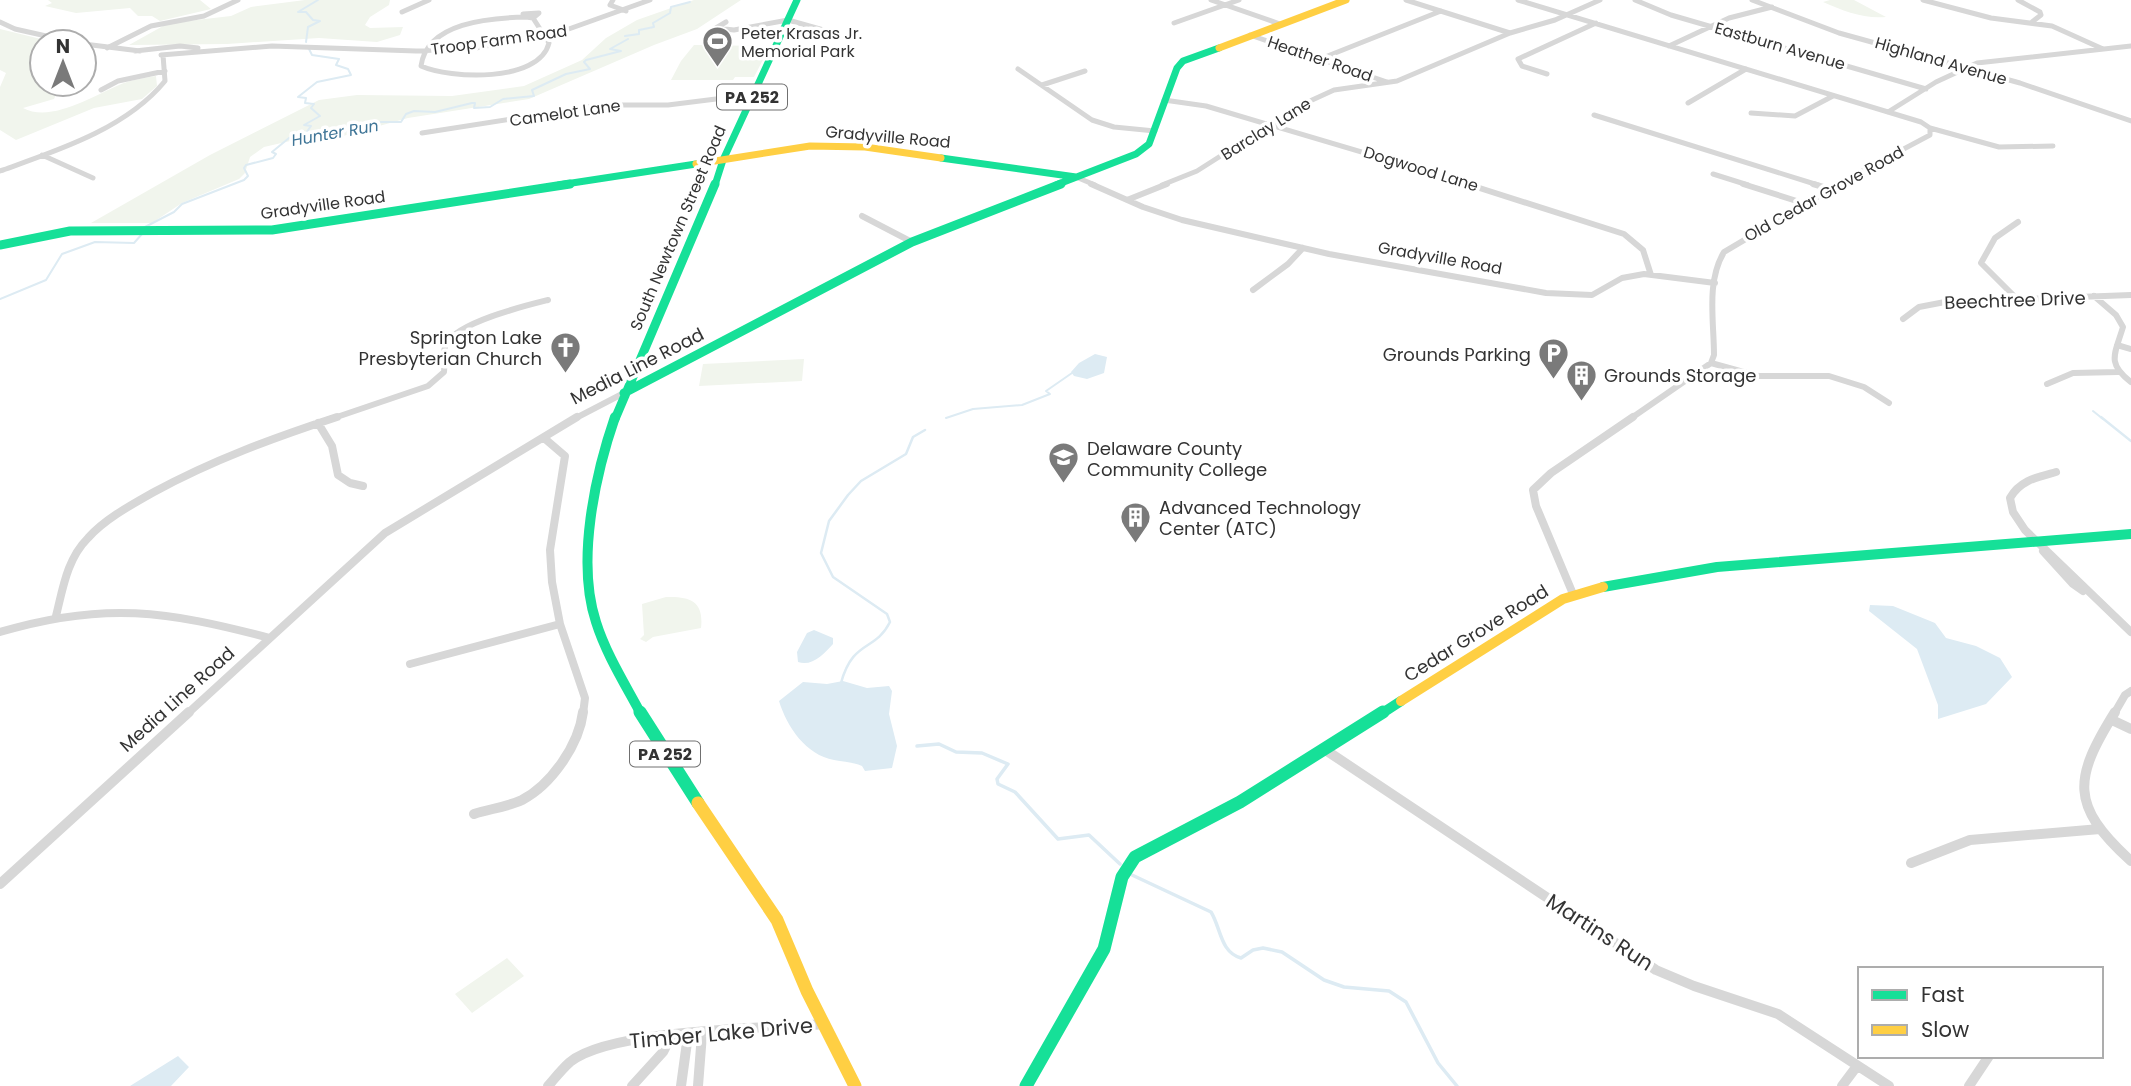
<svg xmlns="http://www.w3.org/2000/svg" width="2131" height="1086" font-family="Poppins,sans-serif">
  <rect width="100%" height="100%" fill="#fff"/>
  <!-- green -->
  <path fill="#f1f5ed" d="M48 0H200L211 9 160 21 152 16H138L130 8 76 13 45 6 52 3Z
    M305 0H390L389 5 370 17 365 25 370 28 403 27 400 35 377 42 319 38 227 44 129 45 163 26 179 22 231 16 251 7Z
    M694 0H741L697 29 654 45 529 99 408 118 343 136H312L264 147 250 157 245 173 239 179 182 203 152 223H91L210 155 319 100 357 95 452 96 524 86 582 60 606 38 637 20Z
    M1830 0H1854L1886 17C1863 19 1844 11 1823 2Z
    M0 29 53 42H42V56L38 57 42 59V84H61L54 99 23 108C51 123 93 96 119 85 130 80 144 78 156 76L157 86 142 99 94 108 16 140 0 130V87L6 73 0 70Z
    M694 45 770 46 754 77H735L733 80H671L681 61Z
    M804 359 802 381 699 386 703 364Z
    M666 597C691 596 704 602 701 628L653 637 646 642 640 639 644 635 642 604Z
    M507 958 524 976 472 1013 455 994Z"/>
  <!-- water -->
  <path fill="#ddebf3" d="M1095 354 1107 357 1104 373 1087 379 1074 376 1071 372 1079 363Z
    M1870 605 1893 606 1935 623 1946 638 1976 646 2000 658 2012 677 1986 704 1938 719V705L1917 649 1869 611Z
    M814 630 833 638V644C824 654 812 667 798 662L797 652 807 633Z
    M843 681 867 688 889 686 892 691 889 714 897 746 892 768 865 771 862 766C853 762 844 762 834 760 806 755 787 727 779 701L803 682 827 684Z
    M178 1056 189 1067 171 1086H130Z"/>
  <g fill="none" stroke-linecap="round" stroke-linejoin="round">
    <!-- stream-far2 -->
    <path stroke="#ddebf3" stroke-width="2" d="M625 36 639 34V30L654 27 653 23 670 13 671 7 690 2
      M306 42 308 27 320 21 313 20 306 12H298L318 0
      M306 133 311 126 304 125 320 116 311 108 314 104 305 103 306 98 298 97 317 82 351 75 348 69 336 65 339 59 312 55 309 49
      M143 228 174 212 182 204 244 180 248 176 244 168 246 165 273 158 276 154 272 152 289 138 306 133 335 134 381 122H401L406 114 414 111 435 112 472 103H475L474 108 490 107 503 99 534 96 532 90 566 74 590 69 584 62 586 60 621 51 610 49 628 39
      M0 299 46 280 62 254 95 242 134 243 142 234
      M2093 411 2103 419
      M946 418 973 409 1022 405 1050 394 1046 391 1072 373"/>
    <!-- stream-far1 -->
    <path stroke="#ddebf3" stroke-width="2.5" d="M2101 417 2131 441
      M841 683C853 639 875 652 890 622L887 614 833 577 821 553 829 521 848 495 861 481 906 454 913 437 925 430"/>
    <!-- stream -->
    <path stroke="#ddebf3" stroke-width="3.5" d="M917 746 939 744 956 752 982 753 1008 764 997 779 998 784 1015 792 1058 839 1089 835 1120 864
      M1132 875 1211 912C1221 928 1220 952 1241 958L1253 950 1263 948 1282 952 1324 980 1344 987 1389 991 1406 1002 1438 1063 1457 1086"/>
    <!-- street-far3 -->
    <path stroke="#d7d7d7" stroke-width="5" d="M613 0 610 5 626 11
      M1211 0 1280 24
      M1406 0 1510 33
      M1518 0 1921 122 1930 128V135L1836 185
      M1635 0 1671 15 1926 89
      M1752 0 1839 33 2020 83 2131 121
      M1923 0 1991 18 2052 26 2103 49
      M2018 0 2040 12 2041 15 2032 22
      M402 12 429 0
      M523 14 539 13 533 18
      M526 17 533 18 549 43C539 83 450 79 421 66 427 22 490 18 526 17Z
      M0 22 15 29 73 42
      M726 22 716 28 734 30 788 20 827 31
      M1174 23 1239 0
      M1250 35 1387 82
      M84 44 140 51
      M1669 46 1729 18 1772 7
      M107 48 151 26 204 16 238 0
      M135 51 180 46 198 48
      M161 55 272 46 416 51 476 48 566 30 650 0
      M1320 59 1441 11
      M1018 69 1092 120 1114 127 1155 131
      M1547 74 1522 66 1518 59 1596 23
      M1042 85 1085 71
      M101 90 118 81 165 71
      M1164 100 1206 106 1473 185
      M1688 103 1746 69
      M1888 112 1936 82 1977 63 2131 46
      M1751 113 1795 116 1833 96
      M1594 115 1818 185
      M1930 128 1999 147 2053 146
      M422 133 600 105H668L716 99H751
      M42 155 93 178
      M0 171C56 151 126 129 165 81L163 55
      M1713 174 1748 185
      M1076 177 1095 185
      M1162 185 1197 171 1299 106 1334 90 1397 81 1510 33 1555 20 1600 0"/>
    <!-- street-far2 -->
    <path stroke="#d7d7d7" stroke-width="6" d="M1091 184 1143 207 1182 220 1329 254 1546 293 1592 295 1622 278 1644 274 1715 283
      M1467 184 1624 234 1643 250 1651 275
      M1743 184 1803 203
      M1813 184 1830 189
      M1127 200 1167 184
      M862 216 912 242
      M1253 290 1288 264 1303 248
      M2094 296 2116 315 2123 327C2115 354 2106 363 2131 382
      M2017 299 1981 263 1995 238 2018 222
      M1903 319 1919 307 1945 302 2131 295
      M2117 345 2131 349
      M1711 363 1758 376H1829L1864 387 1889 403
      M2047 384 2073 373 2118 372
      M331 419 428 386 444 372C445 364 442 352 446 344 458 322 524 306 548 300
      M574 419 624 393
      M1630 419 1711 363 1714 355C1714 321 1706 282 1724 252L1839 184"/>
    <!-- street-far1 -->
    <path stroke="#d7d7d7" stroke-width="8" d="M318 423 332 446 338 475 350 483 363 486
      M544 438 565 456 550 550 552 582 560 624 585 698 583 714
      M2056 472C2038 477 2020 480 2010 498L2013 512 2025 530 2131 632
      M2043 551 2073 584 2083 591
      M1573 594 1536 506 1533 490 1551 473 1633 417
      M56 616C63 588 67 559 88 538 105 519 131 505 154 492 213 460 273 438 337 417
      M0 632C104 601 167 611 270 638
      M410 664 560 624
      M187 714 385 533 577 417
      M2114 714 2125 695 2131 691"/>
    <!-- street -->
    <path stroke="#d7d7d7" stroke-width="10" d="M2115 712C2074 778 2069 805 2131 861
      M2112 720 2131 729
      M1324 749 1656 970 1694 986 1778 1014 1889 1086
      M474 814C489 809 507 807 522 800 551 785 579 745 583 712
      M1911 863 1970 840 2100 829
      M0 884 189 712
      M548 1086C555 1078 562 1069 570 1062 610 1029 768 1028 825 1024
      M632 1086 663 1052 671 1036
      M681 1086 688 1035
      M698 1086 702 1034
      M1842 1086 1857 1066
      M1969 1086 1989 1056"/>
    <!-- fast-far3 -->
    <path stroke="#16e098" stroke-width="7" d="M941 158 1076 177
      M559 185 696 164
      M715 185 723 160 797 0
      M1056 185 1136 154 1149 144 1177 68 1183 61 1219 48"/>
    <!-- fast-far2 -->
    <path stroke="#16e098" stroke-width="9" d="M0 245 70 231 272 230 570 184
      M624 393 912 242 1061 184
      M615 419 715 184"/>
    <!-- fast-far1 -->
    <path stroke="#16e098" stroke-width="10" d="M615 417C595 475 576 562 596 622 606 654 625 684 641 714
      M1603 587 1717 567 2131 534
      M1381 714 1401 701"/>
    <!-- fast -->
    <path stroke="#16e098" stroke-width="13" d="M640 712 698 803
      M1026 1086 1104 949 1122 877 1135 857 1240 802 1383 712"/>
    <!-- slow-far2 -->
    <path stroke="#ffcf43" stroke-width="7" d="M1219 48 1346 0
      M696 164 810 146 865 147 941 158"/>
    <!-- slow-far1 -->
    <path stroke="#ffcf43" stroke-width="10" d="M1401 701 1563 599 1603 587"/>
    <!-- slow -->
    <path stroke="#ffcf43" stroke-width="13" d="M698 803 777 920 807 991 855 1086"/>
  </g>
  <!-- icons -->
  <defs>
    <symbol id="stadium-pin" viewBox="-11 -11 22 30"><path d="M0 17L-7.5 6A9.5 9.5 0 1 1 7.5 6Z" fill="#7a7a7a" stroke="#fff"/><path d="M0-5a6.5 5 0 1 0 0 10a6.5 5 0 1 0 0-10ZM-3.5-1.8h7v3.6h-7Z" fill="#fff"/></symbol>
    <symbol id="church-pin" viewBox="-11 -11 22 30"><path d="M0 17L-7.5 6A9.5 9.5 0 1 1 7.5 6Z" fill="#7a7a7a" stroke="#fff"/><path d="M-1.2-6h2.4v3.5h3.3v2.4h-3.3V6h-2.4V-.1h-3.3v-2.4h3.3Z" fill="#fff"/></symbol>
    <symbol id="parking-pin" viewBox="-11 -11 22 30"><path d="M0 17L-7.5 6A9.5 9.5 0 1 1 7.5 6Z" fill="#7a7a7a" stroke="#fff"/><path d="M-3.5-5.5H1a3.5 3.5 0 0 1 0 7H-1V5.5H-3.5ZM-1-3.4V-.6H.8a1.4 1.4 0 0 0 0-2.8Z" fill="#fff"/></symbol>
    <symbol id="building-pin" viewBox="-11 -11 22 30"><path d="M0 17L-7.5 6A9.5 9.5 0 1 1 7.5 6Z" fill="#7a7a7a" stroke="#fff"/><path d="M-4-6H4V6H1V3H-1V6H-4ZM-2.5-4.3h1.7v1.8h-1.7ZM.8-4.3h1.7v1.8H.8ZM-2.5-1h1.7V.8h-1.7ZM.8-1h1.7V.8H.8Z" fill="#fff"/></symbol>
    <symbol id="university-pin" viewBox="-11 -11 22 30"><path d="M0 17L-7.5 6A9.5 9.5 0 1 1 7.5 6Z" fill="#7a7a7a" stroke="#fff"/><path d="M0-5L7-2L0 1L-7-2ZM-4 1L0 2.5L4 1V4Q0 6-4 4Z" fill="#fff"/></symbol>
  </defs>
  <g fill-rule="evenodd">
    <use href="#stadium-pin" x="700" y="24" width="35" height="47"/>
    <use href="#church-pin" x="548" y="330" width="35" height="47"/>
    <use href="#parking-pin" x="1536" y="336" width="35" height="47"/>
    <use href="#building-pin" x="1564" y="358" width="35" height="47"/>
    <use href="#university-pin" x="1046" y="440" width="35" height="47"/>
    <use href="#building-pin" x="1118" y="500" width="35" height="47"/>
  </g>
  <g text-anchor="middle" dominant-baseline="central" stroke-width="7" stroke-linejoin="round" paint-order="stroke">
    <!-- far-poi labels -->
    <g font-size="16" fill="#333" stroke="#fff" text-anchor="start">
      <text x="741" y="33">Peter Krasas Jr.<tspan x="741" dy="18">Memorial Park</tspan></text>
    </g>
    <!-- far-street labels -->
    <g font-size="16" fill="#333" stroke="#fff">
      <text transform="translate(499 40) rotate(-8)">Troop Farm Road</text>
      <text transform="translate(1780 46) rotate(16)">Eastburn Avenue</text>
      <text transform="translate(1320 59) rotate(19)">Heather Road</text>
      <text transform="translate(1941 61) rotate(16)">Highland Avenue</text>
      <text transform="translate(565 113) rotate(-8)">Camelot Lane</text>
      <text transform="translate(1266 129) rotate(-32)">Barclay Lane</text>
      <text transform="translate(888 137) rotate(5)">Gradyville Road</text>
      <text transform="translate(1421 169) rotate(17)">Dogwood Lane</text>
      <text transform="translate(1824 194) rotate(-29)">Old Cedar Grove Road</text>
      <text transform="translate(323 205) rotate(-8)">Gradyville Road</text>
      <text transform="translate(678 228) rotate(-67)">South Newtown Street Road</text>
      <text transform="translate(1440 258) rotate(10)">Gradyville Road</text>
    </g>
    <!-- shield labels -->
    <g fill="#fff" stroke="#707070" stroke-width="2">
      <rect x="717" y="84.5" width="70" height="25" rx="5"/>
      <rect x="630" y="741.5" width="70" height="25" rx="5"/>
    </g>
    <g font-size="16" font-weight="bold" fill="#333">
      <text x="752" y="97">PA 252</text>
      <text x="665" y="754">PA 252</text>
    </g>
    <!-- far-water labels -->
    <g font-size="16" font-style="italic" fill="#3f7597" stroke="#fff">
      <text transform="translate(335 133) rotate(-10)">Hunter Run</text>
    </g>
    <!-- street labels -->
    <g font-size="18" fill="#333" stroke="#fff">
      <text transform="translate(2015 300) rotate(-2)">Beechtree Drive</text>
      <text transform="translate(637 366) rotate(-27)">Media Line Road</text>
      <text transform="translate(1476 633) rotate(-32)">Cedar Grove Road</text>
      <text transform="translate(177 699) rotate(-42)">Media Line Road</text>
    </g>
    <!-- poi labels -->
    <g font-size="18" fill="#333" stroke="#fff" text-anchor="start">
      <text x="542" y="337" text-anchor="end">Springton Lake<tspan x="542" dy="21">Presbyterian Church</tspan></text>
      <text x="1531" y="354" text-anchor="end">Grounds Parking</text>
      <text x="1604" y="375">Grounds Storage</text>
      <text x="1087" y="448">Delaware County<tspan x="1087" dy="21">Community College</tspan></text>
      <text x="1159" y="507">Advanced Technology<tspan x="1159" dy="21">Center (ATC)</tspan></text>
    </g>
    <!-- near-street labels -->
    <g font-size="21" fill="#333" stroke="#fff">
      <text transform="translate(1600 932) rotate(33)">Martins Run</text>
      <text transform="translate(721 1033) rotate(-5)">Timber Lake Drive</text>
    </g>
  </g>
  <!-- legend -->
  <rect x="1858" y="967" width="245" height="91" fill="#ffffff" stroke="#adadad" stroke-width="2"/>
  <rect x="1872" y="990" width="35" height="10" fill="#16e098" stroke="#adadad" stroke-width="2"/>
  <text x="1921" y="1002" font-size="21" fill="#333333">Fast</text>
  <rect x="1872" y="1025" width="35" height="10" fill="#ffcf43" stroke="#adadad" stroke-width="2"/>
  <text x="1921" y="1037" font-size="21" fill="#333333">Slow</text>
  <!-- north arrow -->
  <g transform="translate(63 63)"><circle r="33" fill="#ffffff" stroke="#adadad" stroke-width="2"/>
  <path d="M0-5L12 26L0 18L-12 26Z" fill="#7a7a7a"/>
  <text y="-10" font-size="19" font-weight="bold" text-anchor="middle" fill="#333333">N</text>
  </g>
</svg>
